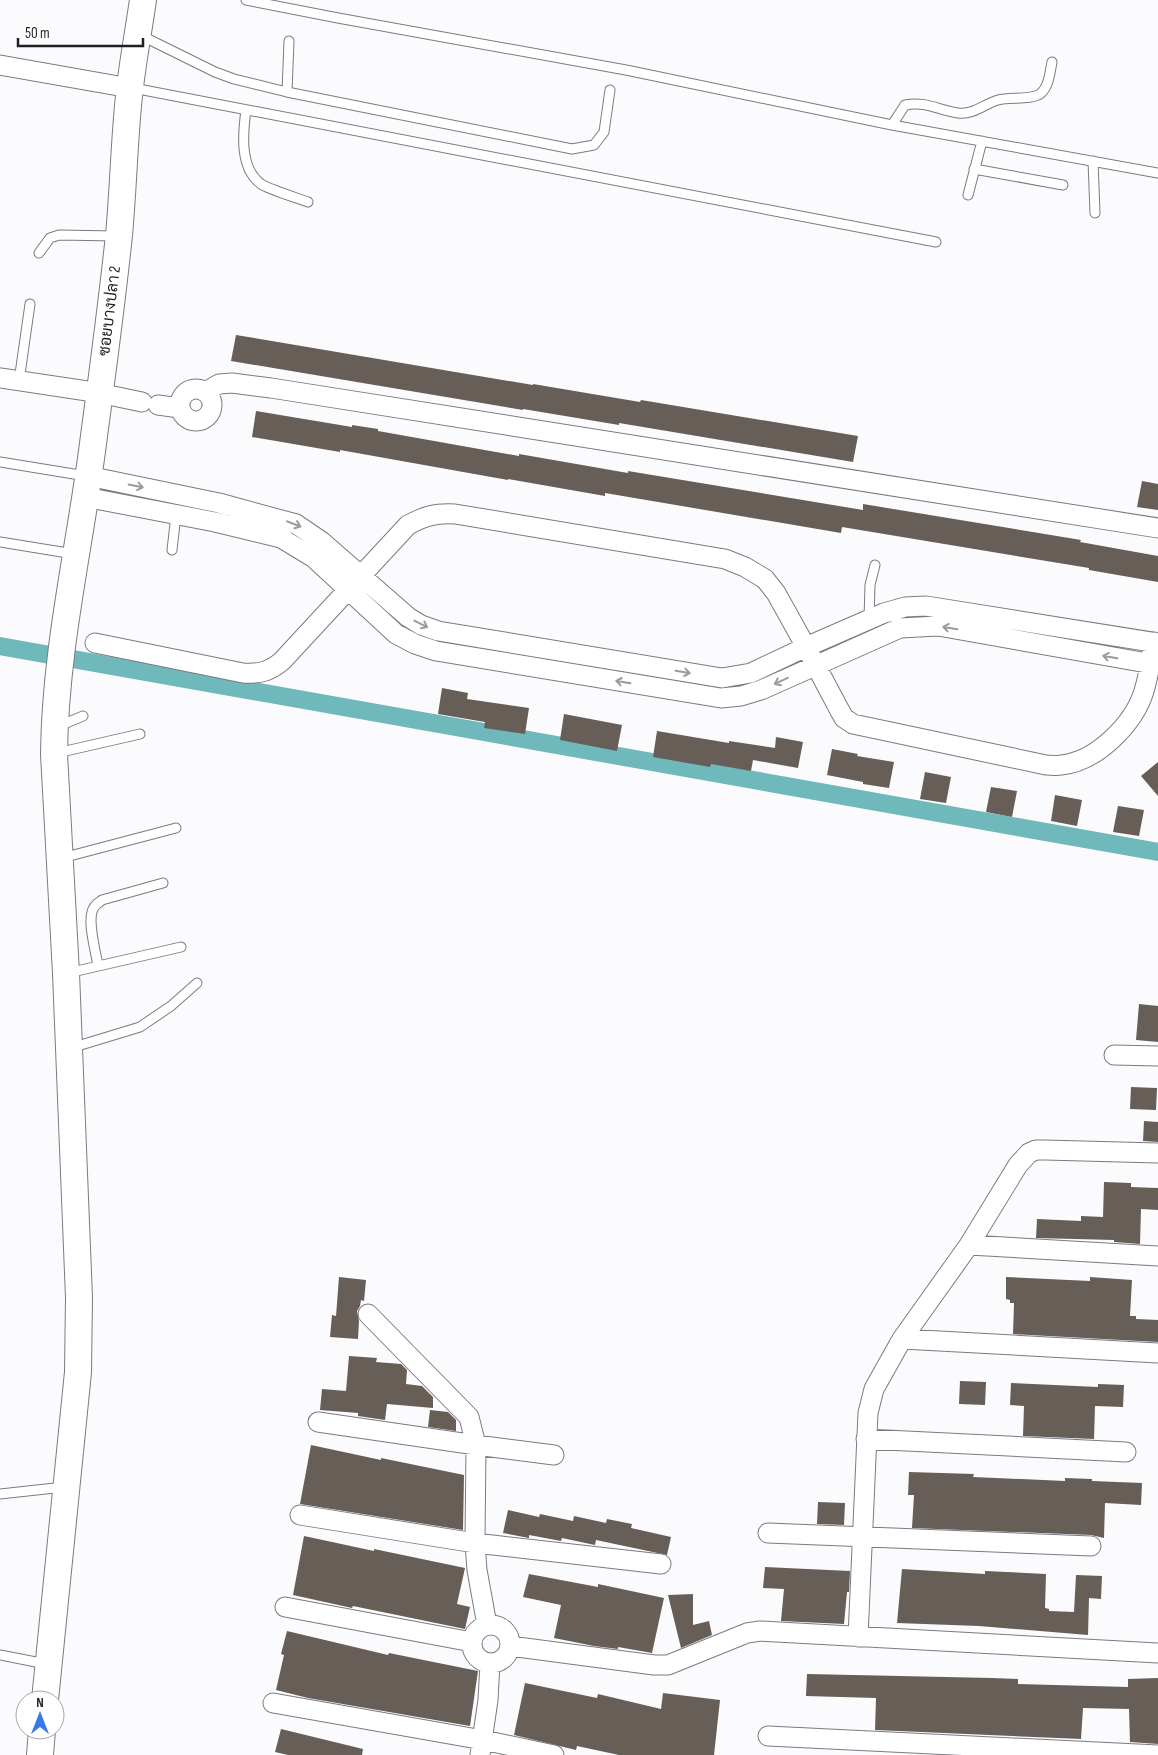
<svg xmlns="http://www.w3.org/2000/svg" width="1158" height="1755" font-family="'Sofia Sans Condensed',Sarabun,sans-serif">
  <rect width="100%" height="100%" fill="#fbfbfd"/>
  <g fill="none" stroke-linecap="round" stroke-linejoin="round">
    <!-- canal -->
    <path stroke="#6fb9bd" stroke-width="18" d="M0 646 1158 852"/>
  </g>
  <!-- building -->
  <path fill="#665e57" d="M236 335 533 385V384L640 402 641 400 858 436 853 462 619 423V425L523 409V410L231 361Z
    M256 411 352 427V425L378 429V431L519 456V454L628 473V471L863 510V504L1081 540 1080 542 1158 556V582L1089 570V568L842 527 841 533 605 493V496L508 479V480L340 450V452L252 437Z
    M1142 481 1158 484V510L1137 507Z
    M442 688 468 693 467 699 529 708 525 734 484 728 485 722 438 714Z
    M564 714 622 725 617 751 560 740Z
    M657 731 729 743V741L775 748 776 737 803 742 798 768 753 760 751 771 711 764 710 767 653 757Z
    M832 749 858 754 857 756 894 762 889 788 863 784V782L827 775Z
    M1158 762V796L1141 776Z
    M925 772 951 777 946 803 920 799Z
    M991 787 1017 791 1012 817 986 812Z
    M1055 795 1082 800 1077 826 1051 821Z
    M1118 806 1144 810 1139 836 1113 832Z
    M1139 1004 1158 1006V1042L1136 1040Z
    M1131 1087 1157 1088 1156 1110 1130 1109Z
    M1144 1121 1158 1122V1142L1143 1141Z
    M1104 1182 1131 1183V1187L1158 1188V1210L1141 1209 1140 1244 1114 1242V1240L1036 1238 1037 1219 1081 1221V1216L1103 1217Z
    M339 1277 366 1280 364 1301 361 1300 360 1306 357 1311 359 1321 358 1339 330 1337 332 1315 336 1316Z
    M1006 1277 1090 1281V1277L1132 1280 1130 1316H1136V1319L1158 1320V1342L1013 1334 1014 1303H1010V1300L1006 1299Z
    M349 1356 377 1358 376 1362 401 1364 407 1370 406 1384 422 1386 433 1397V1408L387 1404 385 1420 358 1416V1413L320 1410 322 1389 346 1391Z
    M960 1381 986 1382 985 1405 959 1404Z
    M1011 1383 1098 1387V1384L1124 1385 1123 1407 1095 1406 1094 1439 1023 1436 1024 1406 1010 1405Z
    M430 1410 448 1412 456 1420V1431L428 1427Z
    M311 1445 381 1460V1458L464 1475 463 1530 300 1504Z
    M909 1472 974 1474 973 1477 1065 1481V1478L1092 1479V1481L1142 1483 1141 1505 1105 1503 1104 1538 1091 1535 912 1528 914 1495H908Z
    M818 1502 845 1503 844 1525 817 1524Z
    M508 1510 539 1517 540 1514 573 1521 574 1516 606 1523 607 1519 632 1524 631 1528 671 1537 667 1555 596 1540 595 1545 562 1538 561 1541 529 1535V1538L503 1533Z
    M304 1536 374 1551V1549L465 1568 457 1604 470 1607 465 1629 353 1606 352 1608 293 1595Z
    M765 1567 850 1571 849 1592H847L844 1624 781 1621 784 1589 763 1588Z
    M902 1569 985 1574V1571L1046 1574 1045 1608 1049 1609V1611L1074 1612 1076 1575 1102 1576 1101 1599 1089 1598 1088 1635 979 1626 897 1623Z
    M529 1574 598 1587V1584L664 1598 652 1653 618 1647V1649L594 1646 554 1638 561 1605 523 1597Z
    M693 1594V1625L709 1621 712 1635 681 1648 668 1595Z
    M287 1631 388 1655 389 1653 478 1671 470 1726 308 1698 276 1690 284 1655 281 1654Z
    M807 1674 992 1678 1018 1679V1684L1128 1687V1679L1158 1678V1744L1130 1742 1129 1709 1083 1708 1081 1739 875 1730 876 1698 806 1696Z
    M525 1683 597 1698 598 1694 661 1709 663 1693 720 1700 714 1755H619L577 1746 576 1750 514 1735Z
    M281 1729 363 1749 362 1755H288L275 1752Z"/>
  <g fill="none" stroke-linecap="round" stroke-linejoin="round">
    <defs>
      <path id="lane" d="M246 0 338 18 626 70 892 125 1158 173
        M140 35 215 72 234 79 287 92 289 41
        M133 88 936 242
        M287 92 572 149 594 145 604 132 610 90
        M246 110C243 132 239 168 261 184 268 189 297 198 308 202
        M892 125 905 105C926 101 938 110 958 113 974 115 984 104 998 100 1010 97 1031 100 1040 94 1049 87 1050 72 1052 62
        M1093 161 1095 213
        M974 169 1063 185
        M968 195 982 141
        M39 253 50 238 59 235 115 236
        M19 381 30 304
        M0 462 86 476
        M0 542 74 554
        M172 550 176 515
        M869 620 870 585 875 565
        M59 726 83 716
        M57 753 140 734
        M62 858 176 828
        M98 966C96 952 88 925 92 912 93 906 98 903 102 900L163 883
        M68 973 181 947
        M71 1048 140 1027 171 1006 197 983
        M0 1494 64 1487
        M0 1655 46 1664"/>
      <path id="street" d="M0 65 130 88
        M0 378 94 392 142 402
        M180 405a16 16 0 1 1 32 0a16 16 0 1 1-32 0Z
        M205 392 219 384 232 383 271 388 1158 528
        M158 405 180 408
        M88 476 219 503 296 524 321 541 408 617 421 625 438 631 722 678 751 673 806 647 884 613 905 607 926 606 1158 643
        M85 497 215 522 281 538 314 558 396 634 415 644 436 651 721 698 741 696 761 690 900 628 938 626 1158 665
        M95 643 243 673C259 674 269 672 282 661L408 525C425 516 435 513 455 514L725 559 745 567 765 579 776 593 806 647 840 711 844 718 853 724 1046 765C1051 765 1056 766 1061 765 1096 762 1134 724 1144 691 1149 675 1151 658 1154 642
        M1114 1055 1158 1056
        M969 1245 1158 1256
        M368 1314 469 1417 476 1445 475 1543 477 1570 487 1625
        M902 1339 1158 1353
        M318 1422 476 1445 554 1455
        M866 1439 1126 1452
        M300 1515 475 1543 661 1564
        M768 1533 1091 1546
        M285 1607 472 1642
        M472 1644a19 19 0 1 1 38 0a19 19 0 1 1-38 0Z
        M858 1637 868 1413 874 1389 902 1339 969 1245 1018 1165 1029 1153 1036 1150H1045L1158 1153
        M510 1646 654 1665H668L747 1633 760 1631 1158 1653
        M273 1703 483 1740 554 1755
        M768 1736 1158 1755
        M480 1755 488 1700 490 1663"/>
      <path id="secondary" d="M45 1700 78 1372 79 1298 66 973 54 754C55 647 81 542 94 436 103 369 112 302 119 235 123 192 124 149 128 106 131 70 138 35 143 0
        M40 1755 42 1730"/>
    </defs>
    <!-- lane casing -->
    <use href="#lane" stroke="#7a7a85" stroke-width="11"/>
    <!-- street casing -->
    <use href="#street" stroke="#7a7a85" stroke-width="21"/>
    <!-- secondary casing -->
    <use href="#secondary" stroke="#7a7a85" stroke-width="28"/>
    <!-- lane -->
    <use href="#lane" stroke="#fff" stroke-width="9"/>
    <!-- street -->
    <use href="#street" stroke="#fff" stroke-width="19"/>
    <!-- secondary -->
    <use href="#secondary" stroke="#fff" stroke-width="26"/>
  </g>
  <!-- one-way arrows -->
  <defs><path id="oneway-shaft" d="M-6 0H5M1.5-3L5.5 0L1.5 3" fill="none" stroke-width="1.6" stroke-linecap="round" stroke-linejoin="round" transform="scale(1.25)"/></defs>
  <g stroke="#9a9b9c">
    <use href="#oneway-shaft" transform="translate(136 486) rotate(11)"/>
    <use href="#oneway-shaft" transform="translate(294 524) rotate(21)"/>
    <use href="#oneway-shaft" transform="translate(421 624) rotate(27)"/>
    <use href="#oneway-shaft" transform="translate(950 628) rotate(-170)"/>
    <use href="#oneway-shaft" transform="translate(1110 657) rotate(-170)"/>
    <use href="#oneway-shaft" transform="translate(683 672) rotate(9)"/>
    <use href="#oneway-shaft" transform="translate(781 681) rotate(155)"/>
    <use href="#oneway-shaft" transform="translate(623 682) rotate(-171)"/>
  </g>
  <g text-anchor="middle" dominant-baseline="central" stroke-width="5" stroke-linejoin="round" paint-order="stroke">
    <!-- street labels -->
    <g font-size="16" fill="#1f2024" stroke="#fff">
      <text transform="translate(110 311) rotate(-83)">ซอยบางปลา 2</text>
    </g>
  </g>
  <!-- north arrow -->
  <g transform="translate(40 1715)"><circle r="24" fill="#ffffff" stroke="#a5a6a7"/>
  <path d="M0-4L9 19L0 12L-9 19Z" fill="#3a78e7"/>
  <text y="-8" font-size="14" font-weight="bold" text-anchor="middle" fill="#1f2024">N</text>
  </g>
  <!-- scale -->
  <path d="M18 38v8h125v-8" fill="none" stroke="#1f2024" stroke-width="2.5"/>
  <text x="25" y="38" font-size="15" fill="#1f2024" stroke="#ffffff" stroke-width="4" paint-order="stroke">50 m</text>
</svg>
